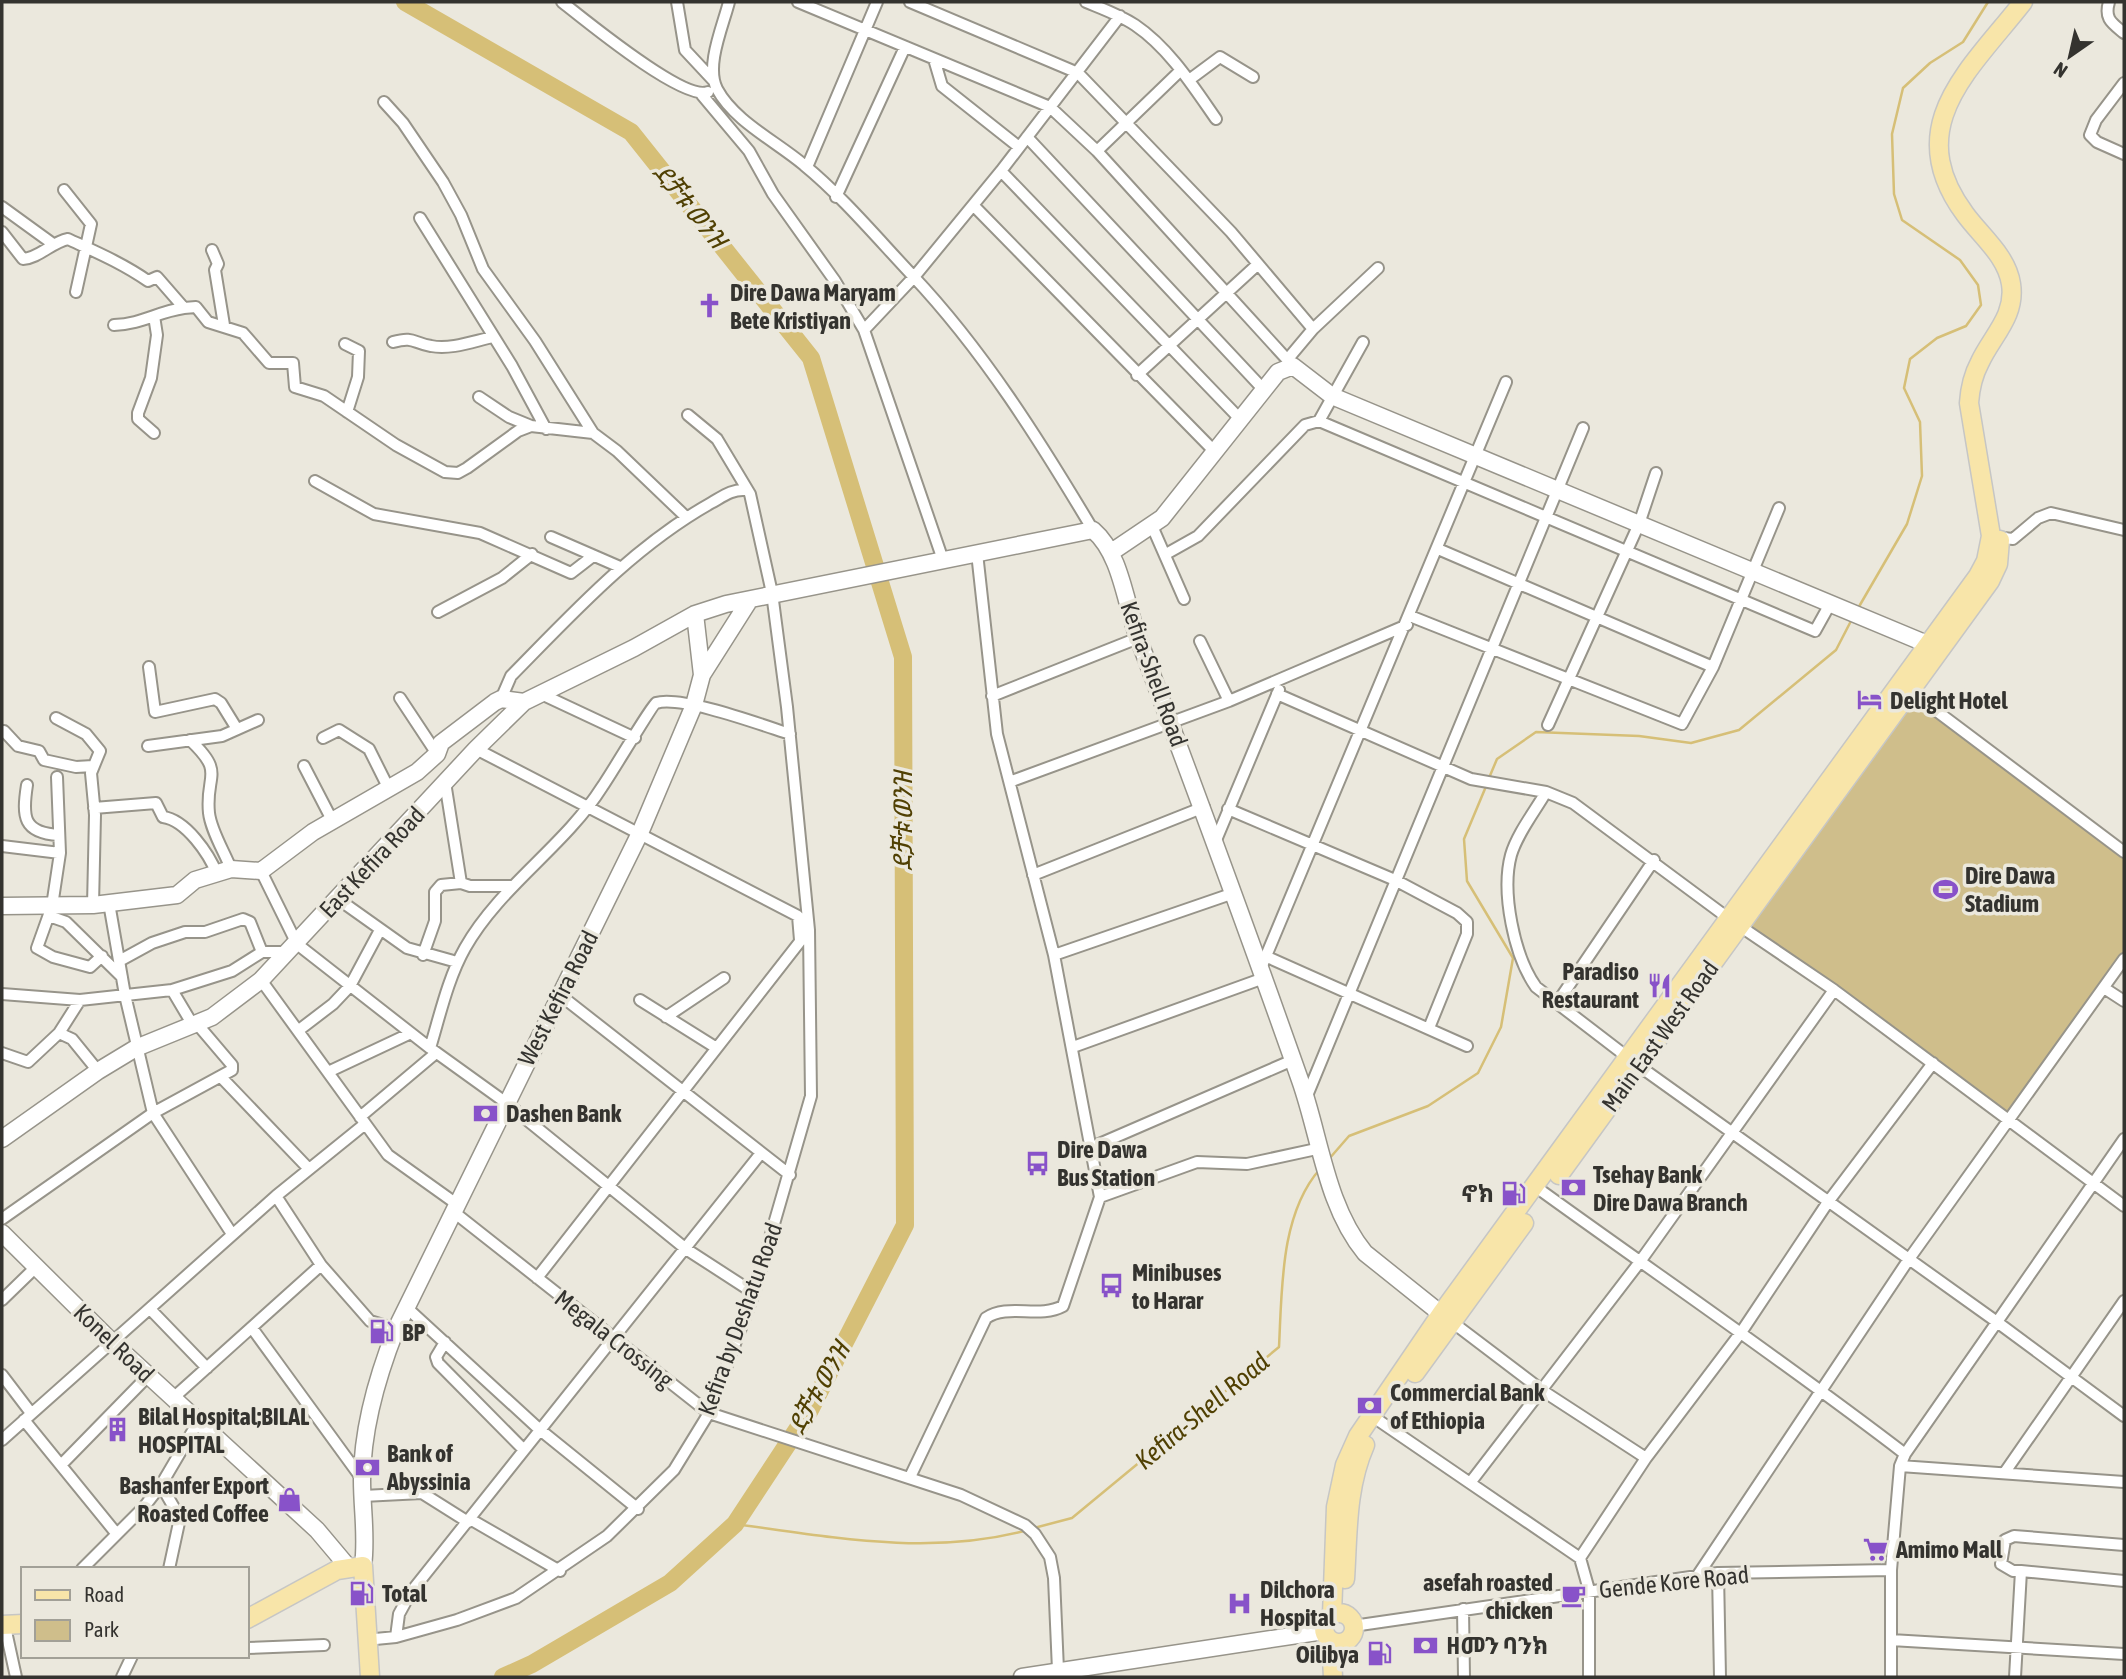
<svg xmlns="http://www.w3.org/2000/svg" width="2126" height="1679" font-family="'Asap Condensed','Noto Sans Ethiopic',sans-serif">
  <rect width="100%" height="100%" fill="#ebe8dd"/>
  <!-- green -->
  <path fill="#cfbe8b" d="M1909 690 2124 852V959L2009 1121 1740 926Z"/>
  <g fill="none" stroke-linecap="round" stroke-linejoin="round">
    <!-- stream -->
    <path stroke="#d6bf77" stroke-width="2.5" d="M1857 610 1907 524 1922 476 1920 422 1904 388 1910 359 1937 338 1966 326 1981 305 1978 285 1960 260 1902 220 1894 194 1892 134 1903 88 1930 63 1963 42 1988 2
      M1489 778 1497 759 1536 732 1639 736 1691 743 1739 730 1836 650 1852 619
      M1329 1159 1349 1136 1428 1106 1478 1073 1501 1027 1513 958 1467 881 1464 839 1487 784
      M735 1524C831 1537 928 1556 1024 1531
      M1034 1528 1072 1518 1279 1347C1282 1290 1280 1214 1320 1169"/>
    <!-- river -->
    <path stroke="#d6bf77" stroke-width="18" d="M405 2 631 132 811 358 903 657 905 1225 810 1410 735 1524 670 1583 532 1664 503 1677"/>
    <defs>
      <path id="street" d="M562 2C585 20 683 101 708 92
        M677 2 685 50 713 80
        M729 2C723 26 705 66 717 89 734 121 777 142 804 165 841 195 879 240 912 275 983 350 1040 441 1093 530
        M798 2 1050 107 1097 151 1293 366
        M910 2 1078 73 1231 232 1313 329
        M1086 2C1103 9 1120 15 1135 25 1169 48 1193 86 1216 119
        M2109 2C2104 19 2112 23 2124 33
        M934 59 942 86 1019 147
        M1189 80 1220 57 1253 77
        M2124 83 2096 120 2090 135 2097 142 2124 154
        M702 95 749 151 773 194 835 281 864 330 943 560
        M384 102 403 123 443 182 461 215 483 269 535 341 593 433
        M1027 137 1264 390
        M1097 151 1181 70
        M807 167 877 2
        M1001 171 1241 420
        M64 190 91 224 76 292
        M836 197 905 47
        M973 205 1216 453
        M2 207 53 244
        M420 218 512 366 546 429
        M2 232 23 259C39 258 52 242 68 239 96 252 122 263 148 281L157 277 184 308 196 307 208 322 243 333 269 363H293L295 387 324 396 396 445 445 472 458 473 467 468 518 431 531 426
        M212 250 218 264 215 270 224 325
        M154 316 157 335 151 378 138 413V419L154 433
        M114 325C143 324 156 312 184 308
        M864 330 914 277 1001 171 1120 16
        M393 342C414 336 413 343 431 346 451 350 474 341 493 337
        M345 344 359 351 358 377 347 412
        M1287 360 1313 329 1378 268
        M1137 375 1257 265
        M479 397 509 417 531 426 593 433 617 451 686 517
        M1319 421 1363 342
        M315 481 374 514 480 533 571 573 593 556
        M1152 526 1184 599
        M551 537 620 567
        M1994 537 2013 539 2038 518 2051 513 2124 530
        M1438 549 1713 667
        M1166 554 1198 536 1305 425 1319 421 1815 631 1830 604
        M438 612 502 578 532 554
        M1410 616 1682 724 1713 667 1779 508
        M1200 641 1229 701
        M149 667 155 712 215 699 221 703 237 729
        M1906 688 2124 852
        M539 693 635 738
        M1277 694 1471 779 1546 792 1573 803 1728 918 1834 990 2124 1206
        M992 696 1138 638
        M400 698 437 754
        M501 699 511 676C573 613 633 547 711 503 722 497 732 489 745 490
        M56 718 86 734 100 751 91 773 95 815 93 905
        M1548 725 1639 524 1656 473
        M4 731 18 746 39 751 44 760 76 767 93 766
        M323 738 339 730 369 749 388 787
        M190 740C226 774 205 774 209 813 211 831 225 853 231 869
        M148 746 222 736 258 720
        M476 749 798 916 800 940
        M304 766 332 820
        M57 777 60 853 52 906 37 948 53 957 90 967 102 956
        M1012 781 1229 701 1407 625
        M445 782 461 883 470 886H513
        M27 785C22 817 23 833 59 835
        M1546 792C1535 811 1517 834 1511 855 1501 892 1514 956 1536 987L1639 1066 1997 1322 2124 1139
        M94 808 156 803 163 817C186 820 209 854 217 874
        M1228 809 1395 880 1457 913 1467 922V934L1429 1028
        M1216 840 1279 690
        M2 846 60 853
        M261 871 297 944 430 1048 505 1102 686 1249 754 1293
        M1033 875 1204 807
        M338 899 407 948 457 962
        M109 903 125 995 153 1113 232 1234
        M49 916 66 922 122 977
        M423 955 435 921V892L441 885 461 883
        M1054 955 1234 893
        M1265 956 1467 1046
        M121 960 152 943 185 932H205L243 919 250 922 262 952
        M1261 968 1506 382
        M261 980 388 1155 458 1205
        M2104 988 2124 1001
        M172 990 194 1027
        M2 994 80 1000 172 990 232 971 262 952H289
        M560 995 790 1175
        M640 1000 715 1047
        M1557 1003 1654 860
        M666 1017 724 978
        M299 1030 333 1004 350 986 380 930
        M59 1033 72 1039 98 1071
        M1073 1047 1264 978
        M430 1048C440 1015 448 978 465 948 500 886 564 847 602 787 610 776 652 705 656 703 681 695 762 725 790 734
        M2 1053 28 1062 59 1033 80 1000
        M328 1072 411 1033
        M221 1077 309 1169
        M1306 1098 1583 428
        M360 1117 436 1053
        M1090 1148 1293 1060
        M1536 1187C1659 1276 1784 1361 1905 1454
        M276 1196 321 1265 370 1321 396 1329
        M1100 1197 1197 1162 1247 1164 1321 1148
        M455 1213 709 1413 961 1495 1025 1525 1035 1534 1050 1557 1054 1578 1058 1670
        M2 1219 153 1113 232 1070V1065L198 1025
        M537 1278 809 930
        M2 1300 36 1267
        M407 1308 539 1429 638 1509
        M150 1309 207 1368
        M1452 1322 1543 1391 1646 1458
        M252 1328 362 1479
        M445 1342 436 1357 438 1363 523 1449
        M2 1375 31 1413
        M172 1399 321 1265
        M1372 1416 1470 1483 1639 1263 1834 990
        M24 1420 116 1533
        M2 1440 276 1196 365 1124
        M61 1465 148 1376
        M1900 1466 2124 1482
        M2005 1472 2124 1301
        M910 1477 986 1318C1008 1303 1039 1319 1063 1306L1100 1197 1054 955 997 734 977 553
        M1470 1483 1580 1558
        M161 1485 180 1518 169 1569
        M363 1496 422 1493 468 1522
        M470 1519 560 1571
        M82 1569 144 1507 161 1485 198 1422
        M2021 1571 2124 1581
        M1718 1573 1720 1677
        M1698 1575 1909 1259 2124 959
        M1463 1609 1464 1677
        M4 1622 16 1677
        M1353 1626 1718 1573 1891 1570
        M396 1637 399 1614 411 1592 761 1153
        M365 1640 396 1637 457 1620 516 1598 607 1536 674 1470 709 1413 754 1293 811 1096 809 930 787 707 772 593 750 494 717 439 688 415
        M1891 1640 2124 1654
        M247 1648 324 1645
        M122 1677 132 1656
        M1589 1677V1590L1580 1558 1646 1458 1742 1331 1828 1202 1933 1063
        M1891 1677V1570L1900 1466 1905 1454 1997 1322 2124 1416
        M2015 1677 2021 1571H2013L2001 1564 2005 1540 2014 1536 2124 1545"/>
      <path id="secondary" d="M1110 549H1116L1162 518 1278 372 1293 366 1332 396 1927 644 1937 652
        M695 614 702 675
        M2 906 93 905 177 895 195 880 231 869 261 871 313 832 417 772 437 754 441 743 495 702 501 699 524 702
        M2 1139 98 1071 136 1048 212 1017 261 980 476 749 524 702 634 648 695 614 726 604 1093 530C1122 555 1125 605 1139 640 1194 786 1248 932 1300 1080 1320 1136 1326 1206 1365 1253L1450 1321
        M2 1233 113 1343 317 1530 349 1568
        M363 1566C367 1537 362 1510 362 1480 362 1428 377 1377 396 1329L640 833 694 705 702 675 749 601
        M1022 1677 1324 1631"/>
      <path id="primary" d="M1559 1175 1990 581 1998 564 2000 540
        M1415 1373 1524 1223
        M1345 1579C1348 1534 1346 1488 1365 1445
        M1324 1628a15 15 0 1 1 30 0a15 15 0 1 1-30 0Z
        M1332 1615 1336 1507 1345 1465 1358 1436 1441 1314 1978 576 1986 561 1991 536 1969 403C1970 388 1973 375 1980 362 1992 336 2016 316 2011 284 2007 256 1981 236 1965 214 1900 126 1970 70 2023 2
        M247 1619 337 1570 363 1566 370 1677
        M2 1625 23 1624
        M1331 1641 1333 1677"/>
    </defs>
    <!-- street casing -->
    <use href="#street" stroke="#97948a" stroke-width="14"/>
    <!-- secondary casing -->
    <use href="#secondary" stroke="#97948a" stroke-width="19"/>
    <!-- primary casing -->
    <use href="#primary" stroke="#c6c6c5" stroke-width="21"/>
    <!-- street -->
    <use href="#street" stroke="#fff" stroke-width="10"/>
    <!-- secondary -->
    <use href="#secondary" stroke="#fff" stroke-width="16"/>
    <!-- primary -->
    <use href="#primary" stroke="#f8e5a9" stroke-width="18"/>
  </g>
  <!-- icons -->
  <defs>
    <symbol id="church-bare" viewBox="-9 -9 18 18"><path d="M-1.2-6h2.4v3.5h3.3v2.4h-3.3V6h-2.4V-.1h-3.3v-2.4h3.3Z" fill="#8852c9" stroke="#ebe8dd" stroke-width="2.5" paint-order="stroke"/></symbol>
    <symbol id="hotel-bare" viewBox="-9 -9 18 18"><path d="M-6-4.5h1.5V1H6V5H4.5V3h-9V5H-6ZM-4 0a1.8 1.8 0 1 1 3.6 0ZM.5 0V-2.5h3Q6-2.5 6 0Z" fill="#8852c9" stroke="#ebe8dd" stroke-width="2.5" paint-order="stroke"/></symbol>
    <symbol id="stadium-bare" viewBox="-9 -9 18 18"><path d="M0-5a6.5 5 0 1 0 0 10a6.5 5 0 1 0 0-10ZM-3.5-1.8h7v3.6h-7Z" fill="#8852c9" stroke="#ebe8dd" stroke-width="2.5" paint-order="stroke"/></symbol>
    <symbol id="restaurant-bare" viewBox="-9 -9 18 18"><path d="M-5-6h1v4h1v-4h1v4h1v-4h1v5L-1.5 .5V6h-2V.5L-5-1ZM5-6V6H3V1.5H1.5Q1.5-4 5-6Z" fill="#8852c9" stroke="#ebe8dd" stroke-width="2.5" paint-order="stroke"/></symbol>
    <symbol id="bank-bare" viewBox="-9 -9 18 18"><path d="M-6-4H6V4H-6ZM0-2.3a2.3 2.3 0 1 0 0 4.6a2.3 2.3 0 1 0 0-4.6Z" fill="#8852c9" stroke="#ebe8dd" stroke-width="2.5" paint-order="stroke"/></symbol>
    <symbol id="bus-bare" viewBox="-9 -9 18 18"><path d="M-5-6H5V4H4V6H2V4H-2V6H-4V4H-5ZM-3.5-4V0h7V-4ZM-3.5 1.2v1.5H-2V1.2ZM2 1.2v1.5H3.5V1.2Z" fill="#8852c9" stroke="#ebe8dd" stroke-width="2.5" paint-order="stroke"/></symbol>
    <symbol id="fuel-bare" viewBox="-9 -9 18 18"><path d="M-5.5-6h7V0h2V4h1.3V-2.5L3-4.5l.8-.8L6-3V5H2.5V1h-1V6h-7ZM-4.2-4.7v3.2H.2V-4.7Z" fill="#8852c9" stroke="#ebe8dd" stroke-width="2.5" paint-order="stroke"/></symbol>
    <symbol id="building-bare" viewBox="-9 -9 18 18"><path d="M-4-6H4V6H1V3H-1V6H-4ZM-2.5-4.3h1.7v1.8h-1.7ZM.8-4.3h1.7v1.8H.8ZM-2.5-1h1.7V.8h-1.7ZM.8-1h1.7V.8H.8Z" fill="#8852c9" stroke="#ebe8dd" stroke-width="2.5" paint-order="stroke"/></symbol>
    <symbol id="shop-bare" viewBox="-9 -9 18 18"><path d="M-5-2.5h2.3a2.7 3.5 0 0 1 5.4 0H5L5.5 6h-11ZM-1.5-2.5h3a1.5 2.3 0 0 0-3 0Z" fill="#8852c9" stroke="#ebe8dd" stroke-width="2.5" paint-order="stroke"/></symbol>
    <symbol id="supermarket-bare" viewBox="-9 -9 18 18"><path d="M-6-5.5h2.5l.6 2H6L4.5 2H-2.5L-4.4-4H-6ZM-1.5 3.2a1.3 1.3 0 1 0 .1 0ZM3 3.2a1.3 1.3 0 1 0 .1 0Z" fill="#8852c9" stroke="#ebe8dd" stroke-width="2.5" paint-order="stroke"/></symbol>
    <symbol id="cafe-bare" viewBox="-9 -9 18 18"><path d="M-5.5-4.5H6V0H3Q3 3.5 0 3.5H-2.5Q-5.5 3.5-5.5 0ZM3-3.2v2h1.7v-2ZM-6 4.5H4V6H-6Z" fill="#8852c9" stroke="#ebe8dd" stroke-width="2.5" paint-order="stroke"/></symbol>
    <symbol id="hospital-bare" viewBox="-9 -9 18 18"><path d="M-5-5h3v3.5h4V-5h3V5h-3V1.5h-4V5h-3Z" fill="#8852c9" stroke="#ebe8dd" stroke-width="2.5" paint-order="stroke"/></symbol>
  </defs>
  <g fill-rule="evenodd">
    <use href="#church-bare" x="692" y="288" width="35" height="35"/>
    <use href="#hotel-bare" x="1852" y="682" width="35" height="35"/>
    <use href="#stadium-bare" x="1928" y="872" width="35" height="35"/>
    <use href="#restaurant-bare" x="1642" y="968" width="35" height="35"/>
    <use href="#bank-bare" x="468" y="1096" width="35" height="35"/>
    <use href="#bus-bare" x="1020" y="1146" width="35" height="35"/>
    <use href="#bank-bare" x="1556" y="1170" width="35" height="35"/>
    <use href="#fuel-bare" x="1496" y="1176" width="35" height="35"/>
    <use href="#bus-bare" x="1094" y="1268" width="35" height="35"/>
    <use href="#fuel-bare" x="364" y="1314" width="35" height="35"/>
    <use href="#bank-bare" x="1352" y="1388" width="35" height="35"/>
    <use href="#building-bare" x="100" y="1412" width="35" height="35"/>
    <use href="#bank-bare" x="350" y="1450" width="35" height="35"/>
    <use href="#shop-bare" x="272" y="1482" width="35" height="35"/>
    <use href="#supermarket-bare" x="1858" y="1532" width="35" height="35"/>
    <use href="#fuel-bare" x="344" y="1576" width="35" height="35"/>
    <use href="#cafe-bare" x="1556" y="1578" width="35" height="35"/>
    <use href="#hospital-bare" x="1222" y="1586" width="35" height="35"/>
    <use href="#bank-bare" x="1408" y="1628" width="35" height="35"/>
    <use href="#fuel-bare" x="1362" y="1636" width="35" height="35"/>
  </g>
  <g text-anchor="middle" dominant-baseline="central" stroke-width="7" stroke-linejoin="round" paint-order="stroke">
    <!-- poi labels -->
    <g font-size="24" font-weight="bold" fill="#34332f" stroke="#ebe8dd" text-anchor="start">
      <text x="730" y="292">Dire Dawa Maryam<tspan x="730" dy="28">Bete Kristiyan</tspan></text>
      <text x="1890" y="700">Delight Hotel</text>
      <text x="1965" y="875">Dire Dawa<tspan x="1965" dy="28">Stadium</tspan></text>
      <text x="1639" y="971" text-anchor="end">Paradiso<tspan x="1639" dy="28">Restaurant</tspan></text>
      <text x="506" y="1113">Dashen Bank</text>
      <text x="1057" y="1149">Dire Dawa<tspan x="1057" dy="28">Bus Station</tspan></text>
      <text x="1593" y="1174">Tsehay Bank<tspan x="1593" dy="28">Dire Dawa Branch</tspan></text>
      <text x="1494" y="1193" text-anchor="end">ኖክ</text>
      <text x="1132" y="1272">Minibuses<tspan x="1132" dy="28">to Harar</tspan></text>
      <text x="402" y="1332">BP</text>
      <text x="1390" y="1392">Commercial Bank<tspan x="1390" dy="28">of Ethiopia</tspan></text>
      <text x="138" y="1416">Bilal Hospital;BILAL<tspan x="138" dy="28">HOSPITAL</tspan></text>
      <text x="387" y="1453">Bank of<tspan x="387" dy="28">Abyssinia</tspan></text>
      <text x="269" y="1485" text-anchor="end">Bashanfer Export<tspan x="269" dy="28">Roasted Coffee</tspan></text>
      <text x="1896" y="1549">Amimo Mall</text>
      <text x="1553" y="1582" text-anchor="end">asefah roasted<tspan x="1553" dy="28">chicken</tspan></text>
      <text x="1260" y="1589">Dilchora<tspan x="1260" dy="28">Hospital</tspan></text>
      <text x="382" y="1593">Total</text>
      <text x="1446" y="1645">ዘመን ባንክ</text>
      <text x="1359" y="1654" text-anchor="end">Oilibya</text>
    </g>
    <!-- street labels -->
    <g font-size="24" fill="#34332f" stroke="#ebe8dd">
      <text transform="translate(1154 674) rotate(70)">Kefira-Shell Road</text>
      <text transform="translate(372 862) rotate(-47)">East Kefira Road</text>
      <text transform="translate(558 998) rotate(-63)">West Kefira Road</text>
      <text transform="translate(1660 1036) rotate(-54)">Main East West Road</text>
      <text transform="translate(740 1319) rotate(-70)">Kefira by Deshatu Road</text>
      <text transform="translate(614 1339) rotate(38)">Megala Crossing</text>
      <text transform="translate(114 1343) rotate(44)">Konel Road</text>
      <text transform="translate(1674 1582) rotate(-6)">Gende Kore Road</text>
    </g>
    <!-- water labels -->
    <g font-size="26" font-style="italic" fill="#504003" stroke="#ebe8dd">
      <text transform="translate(690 206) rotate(51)">ደቻቱ ወንዝ</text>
      <text transform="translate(903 821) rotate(-90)">ደቻቱ ወንዝ</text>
      <text transform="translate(819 1388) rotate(-61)">ደቻቱ ወንዝ</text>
      <text transform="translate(1202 1411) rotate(-40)">Kefira-Shell Road</text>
    </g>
  </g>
  <!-- border -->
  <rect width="2126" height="1679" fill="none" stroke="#34332f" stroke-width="7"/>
  <!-- legend -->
  <rect x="21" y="1567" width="228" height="91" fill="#ebe8dd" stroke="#a2a097" stroke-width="2"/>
  <rect x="35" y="1590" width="35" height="10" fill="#f8e5a9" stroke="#a2a097" stroke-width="2"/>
  <text x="84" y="1602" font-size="21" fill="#34332f">Road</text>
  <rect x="35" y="1620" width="35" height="21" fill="#cfbe8b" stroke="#a2a097" stroke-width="2"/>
  <text x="84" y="1637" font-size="21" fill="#34332f">Park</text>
  <!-- north arrow -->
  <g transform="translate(2070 56) rotate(214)" stroke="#ebe8dd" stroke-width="5" paint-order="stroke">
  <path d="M0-5L12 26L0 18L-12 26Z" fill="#34332f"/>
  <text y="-10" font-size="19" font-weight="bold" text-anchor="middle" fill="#34332f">N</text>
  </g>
</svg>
